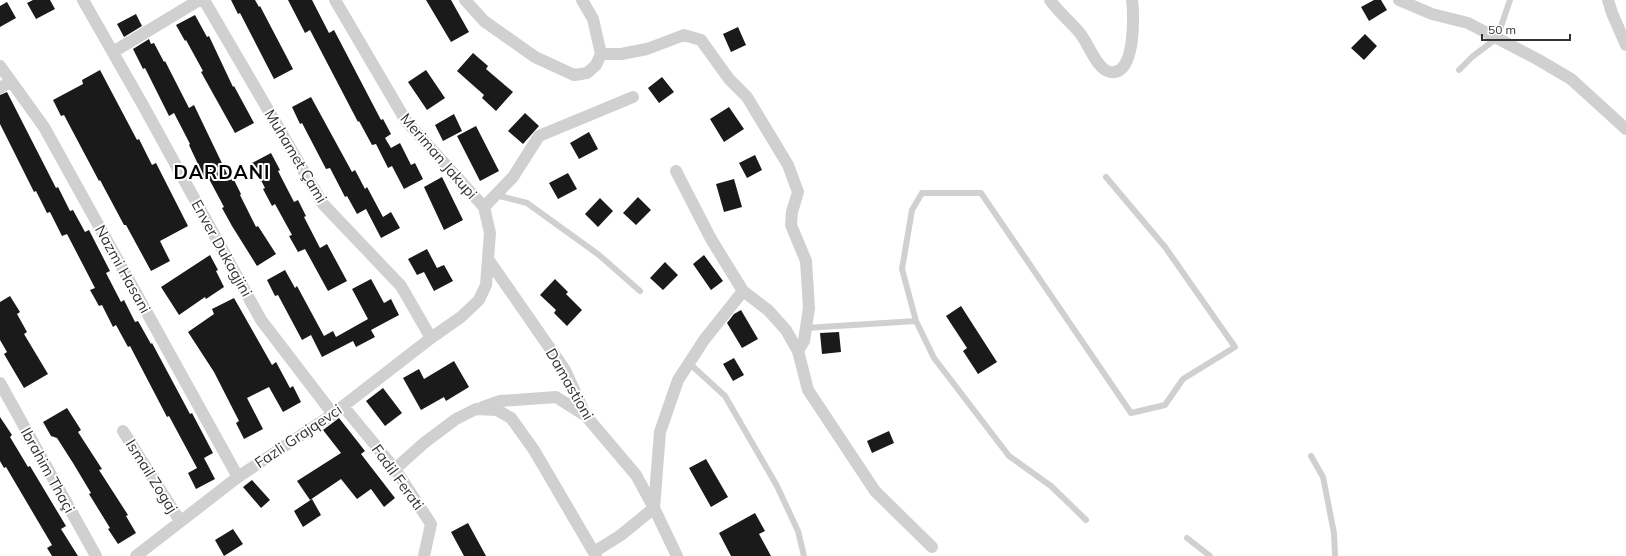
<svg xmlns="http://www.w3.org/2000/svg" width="1626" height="556" font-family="Mulish,sans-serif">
  <rect width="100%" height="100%" fill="#fff"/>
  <!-- building -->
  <path fill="#1a1a1a" d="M33 0H50L55 9 36 19 27 3Z
    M231 0H255L259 7 260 6 293 69 274 79 240 13 238 14Z
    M288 0H312L329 33 334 30 381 120 383 119 391 134 385 138 391 148 400 143 411 165 415 163 423 179 404 189 392 166 388 168 376 144 372 145 359 121 358 122 310 30 305 33Z
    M426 0H451L469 32 451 42Z
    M1374 0H1381L1387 10 1369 21 1361 7Z
    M7 2 16 18 0 27V6Z
    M136 14 142 26 124 37 117 24Z
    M195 15 207 37 209 36 233 87 234 86 254 123 235 133 201 72 203 71 186 40 185 41 176 25Z
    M738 27 746 45 731 52 723 34Z
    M1365 34 1377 46 1364 60 1351 48Z
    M149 39 151 44 154 43 164 62 165 61 189 108 194 105 230 180 233 178 241 194 240 195 256 227 258 226 276 254 257 266 232 226 222 208 224 207 208 177 205 179 189 145 190 144 174 113 169 116 145 68 143 69 133 49Z
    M473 53 488 66 486 69 513 92 496 111 482 98 484 95 457 71Z
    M100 70 137 140 139 139 152 165 156 163 188 226 160 241 170 261 151 271 126 225H124L100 180 99 181 64 115 61 116 53 100 83 84 82 80Z
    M426 70 445 98 427 110 408 82Z
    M662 77 674 92 659 103 648 88Z
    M7 92 56 188 58 187 70 211 73 210 85 232 89 230 110 271 106 273 121 302 124 300 135 322 138 321 151 344 152 343 190 414 192 413 213 453 204 458 215 479 196 489 188 473 197 468 169 416 167 417 130 346 128 347 116 325 113 327 102 305 99 306 90 290 95 288 67 234 62 236 50 212 47 213 36 191 34 192 0 124V95Z
    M311 97 352 172 355 170 365 189 367 187 383 217 391 212 400 228 381 238 366 209 357 214 347 196 345 197 330 168 326 169 302 123 300 124 292 107Z
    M729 107 744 129 724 142 710 119Z
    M525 113 539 126 523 144 508 131Z
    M454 114 462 131 443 141 435 125Z
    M476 126 499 171 480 181 457 136Z
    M589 132 598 149 579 159 570 143Z
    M271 153 280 170 278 171 294 202 298 200 306 216 304 217 320 248 327 244 347 281 328 291 305 249 298 252 289 236 292 235 275 204 272 206 263 189 265 188 252 163Z
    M755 155 762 170 747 178 739 163Z
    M568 173 577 189 558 199 549 183Z
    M442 177 463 220 444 230 424 187Z
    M734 179 742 207 724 212 716 184Z
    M638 197 651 210 636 225 623 213Z
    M600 198 613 211 598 227 585 214Z
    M427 249 437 268 444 265 453 281 434 291 424 272 417 275 408 259Z
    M210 255 218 270 216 271 224 287 206 299 205 297 179 315 161 287Z
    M704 255 723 281 711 290 693 264Z
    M665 262 678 275 663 290 650 278Z
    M285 270 295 288 297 286 324 336 333 331 336 337 368 319 352 289 371 279 384 303 391 299 399 315 371 330 375 337 356 347 353 341 322 357 311 335 302 340 278 295 275 296 267 280Z
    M555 279 568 292 566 294 582 310 567 326 554 313 556 310 540 295Z
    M10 296 20 312 17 314 27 332 24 334 48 374 24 388 4 354 7 352 0 340V302Z
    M234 298 272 365 276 362 290 388 293 386 301 402 283 412 269 387 247 398 263 429 244 439 236 423 239 421 214 372 188 332 214 314 212 309Z
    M961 306 997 362 978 374 963 351 967 348 946 316Z
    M741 310 758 339 742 348 727 323 734 314Z
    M839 332 841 352 822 354 820 333Z
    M734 358 744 375 733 381 723 364Z
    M454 361 469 387 446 401 444 397 421 410 403 378 419 369 424 379Z
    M383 388 402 413 385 426 366 401Z
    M67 408 81 430 78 432 102 469 99 470 128 515 126 516 136 533 118 544 108 529 110 528 89 494 91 493 73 463 57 438 51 436 43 422Z
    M0 417 12 435 10 437 28 467 30 466 66 526 61 529 78 556H52L47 548 52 545 6 467 4 468 0 461Z
    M339 418 365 451 361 454 395 498 384 507 371 489 357 499 341 479 310 500 297 481 341 453 323 430Z
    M889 431 894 443 872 453 867 441Z
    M706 459 728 497 711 507 689 468Z
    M252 480 270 500 261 508 243 487Z
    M312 499 321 515 303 527 294 511Z
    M755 513 765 531 759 534 771 556H731L719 533Z
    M468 523 486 556H464L451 532Z
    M233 529 243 544 224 556 215 540Z"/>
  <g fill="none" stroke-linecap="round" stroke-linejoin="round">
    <!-- lane -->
    <path stroke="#d0d0d0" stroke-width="6" d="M1459 70 1472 57 1497 38 1510 0
      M496 195 527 203 599 255 640 291
      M916 321 902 269 912 210 922 193H981L1131 413 1165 405 1183 379 1235 347 1165 247 1106 177
      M806 328 916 321 934 358 1009 456 1051 486 1086 520
      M689 363 725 396 777 486 798 531 804 556
      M1311 456 1323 477 1334 533 1335 556
      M1187 538 1210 556"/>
    <!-- street -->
    <path stroke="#d0d0d0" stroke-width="12" d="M83 0 144 107 261 320 333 414
      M204 0 323 204 401 286 431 338
      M465 0 484 21 535 57 574 75 587 73 596 65 601 54 593 19 582 0
      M1050 0C1058 12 1070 21 1079 32 1088 42 1096 69 1110 72 1136 77 1134 14 1132 0
      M1399 0 1432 14 1468 23 1537 59 1571 79 1626 129
      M1608 0 1612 13 1626 45
      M113 52 199 0
      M601 54H621L647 49 684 35 701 40 729 79 747 97 788 165 798 192 792 212 791 225 806 261 809 308 804 341 798 351
      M0 66 44 127 238 477
      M0 88 11 81
      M676 171 711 239 743 291 768 310 786 330 798 351 808 390 875 491 932 547
      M484 207 513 177 539 136 633 97
      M488 259 565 370 586 416 636 475 654 508 621 535 594 552
      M0 383 96 556
      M343 406 395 469 431 524 424 556
      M483 407 500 401 556 397 586 416
      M123 431 180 521
      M395 469 424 443 456 419 476 409 497 410 511 418 534 450 596 556
      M136 556 238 477 333 414 431 338 461 317 479 300 486 285 490 233 484 207 406 121 335 0
      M677 556 654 508 660 432 678 380 704 340 743 291"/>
  </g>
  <g text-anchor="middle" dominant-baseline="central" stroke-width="4" stroke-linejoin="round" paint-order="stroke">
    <!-- street labels -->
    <g font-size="15" fill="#333" stroke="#fff">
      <text transform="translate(296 156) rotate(59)">Muhamet Çami</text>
      <text transform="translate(439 156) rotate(49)">Meriman Jakupi</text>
      <text transform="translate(222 248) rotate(61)">Enver Dukagjini</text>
      <text transform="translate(123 269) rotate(61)">Nazmi Hasani</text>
      <text transform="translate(570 384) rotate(60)">Damastioni</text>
      <text transform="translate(298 436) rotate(-34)">Fazli Grajqevci</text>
      <text transform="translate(48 470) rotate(61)">Ibrahim Thaçi</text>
      <text transform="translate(152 476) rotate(58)">Ismail Zogaj</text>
      <text transform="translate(398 477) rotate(54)">Fadil Ferati</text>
    </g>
    <!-- district labels -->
    <g font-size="19" font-weight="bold" letter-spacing="1" fill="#000" stroke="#fff">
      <text x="222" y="172">DARDANI</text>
    </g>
  </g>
  <!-- scale -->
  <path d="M1482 34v6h88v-6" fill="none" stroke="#333333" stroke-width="2"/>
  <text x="1488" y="34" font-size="12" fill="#333333" stroke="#ffffff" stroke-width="3" paint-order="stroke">50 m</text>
</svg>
